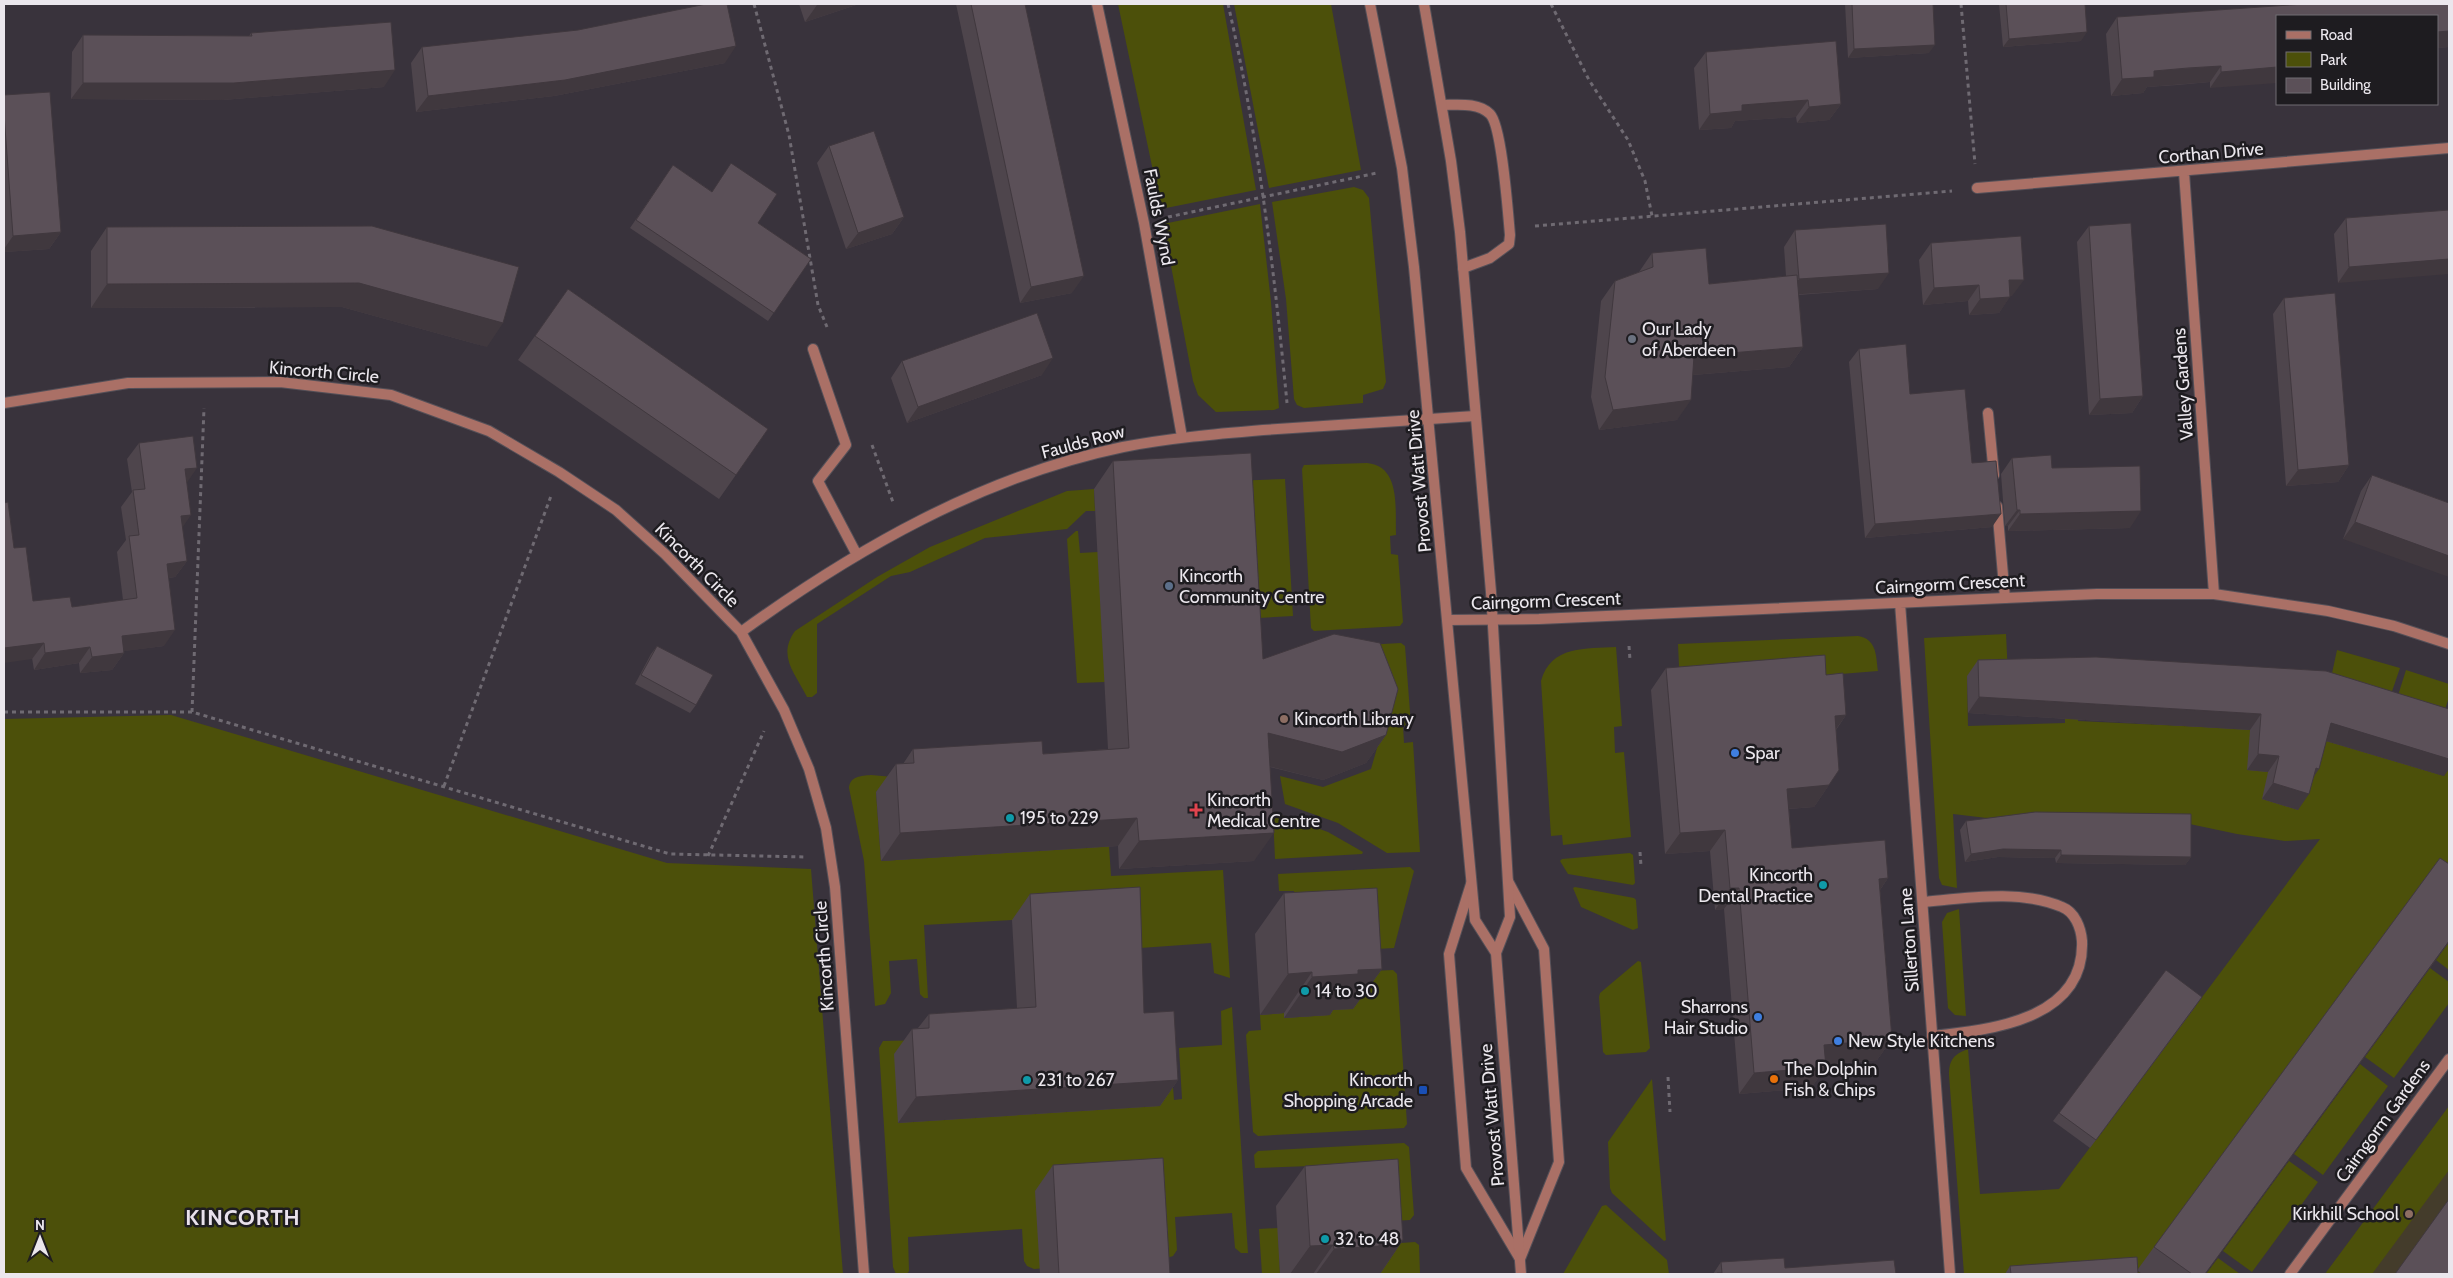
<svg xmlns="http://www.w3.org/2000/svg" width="2453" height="1278" font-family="Cabin,sans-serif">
  <rect width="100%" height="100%" fill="#39333c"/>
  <!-- education -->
  <path fill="#443c2b" d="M2449 1106V1274H2325L2414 1154Z"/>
  <!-- green -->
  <path fill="#4c500a" d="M1118 4H1223L1256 190 1161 209Z
    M1234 4H1331L1361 170 1269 188Z
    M1354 187 1363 190 1369 198 1386 382 1383 389 1363 395V403L1304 408 1297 405 1294 399 1286 299 1272 202Z
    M1260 204 1271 302 1279 408 1274 410 1216 412 1198 395 1193 381 1163 224Z
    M1367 463C1401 466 1395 509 1396 535L1390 536 1391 554 1398 555 1403 622 1400 626 1314 631 1311 628 1302 469 1304 465Z
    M1285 479 1293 616 1240 619 1231 481Z
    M1094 489 1095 511H1086L1067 529 985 538 910 572 891 576 817 624V693L812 697H807C795 673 777 656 795 631L877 577 930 547 1067 491Z
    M1076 531H1078L1080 553 1098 552 1105 682 1077 683 1067 539Z
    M2006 634 2008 675 1967 676 1968 726 2065 723V711L2078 712V721L2287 731 2308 735 2444 776 2449 760V900L2137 1271 2142 1274H1964L1949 1075C1949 1060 1954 1054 1968 1049L1980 1194 2059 1189 2320 839 2285 841 2237 834 2185 823 2012 821 1953 814 1957 888 1942 885 1939 878 1924 638Z
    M1858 636C1877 639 1876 656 1878 671L1680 687 1678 644Z
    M1401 643 1405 646 1411 725 1403 726 1404 743 1413 742 1420 852 1387 853 1338 823 1285 804 1280 776 1323 787 1371 769 1386 717 1348 646Z
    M1616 647 1622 726 1614 727 1615 753 1624 752 1631 837 1563 845 1562 835 1551 836 1541 681C1551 645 1586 649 1616 647Z
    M2337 650 2400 668 2388 703 2328 692Z
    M2406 670 2449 684V697L2440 725 2395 705Z
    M171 715 667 863 811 869 843 1274H4V719Z
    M871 775 893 777 876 792 881 861 1109 846 1111 876 1223 870 1230 978 1214 973 1211 943 1140 948 1012 920 924 925 928 998H924L920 994 917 959 889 961 891 993 885 1004 875 1006 864 861 849 788C850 776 861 776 871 775Z
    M1275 813 1328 832 1363 852 1362 854 1275 859 1273 815Z
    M1630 853 1633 855 1635 883 1633 885 1568 874 1560 861 1562 859Z
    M1410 867 1414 871 1394 948 1358 950 1295 920 1294 891H1279L1278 874Z
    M1575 887 1634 898 1636 900 1638 928 1633 930 1581 907 1573 888Z
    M1959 909 1966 1016 1955 1015 1948 1008 1942 922 1947 913Z
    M2449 942V970L2436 960Z
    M1638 961 1641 962 1650 1048 1646 1052 1606 1055 1603 1052 1599 997 1600 993Z
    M2430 968 2449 982V1003L2394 1078 2365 1057Z
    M1393 970 1397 974 1407 1124 1404 1128 1258 1136 1253 1132 1246 1035 1249 1031 1261 1030 1260 1015 1284 1013V1018L1329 1015 1351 972Z
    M1232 1007 1248 1253H1241L1235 1248 1232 1213 1175 1217 1177 1250 1173 1256 1167 1258 1034 1269 1027 1266 1024 1261 1022 1229 908 1237 909 1271 907 1274H896L893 1267 879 1048 883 1041 1169 1035 1174 1100 1182 1099 1179 1048 1222 1045 1221 1011Z
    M2360 1064 2388 1086 2323 1175 2294 1154Z
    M1652 1079 1666 1240 1664 1241 1612 1193 1610 1188 1608 1142Z
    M2449 1106V1170L2372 1274H2325Z
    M1404 1143 1409 1147 1414 1215 1410 1220 1377 1222 1310 1166 1255 1168 1254 1155 1258 1151Z
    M2289 1161 2318 1182 2252 1272 2223 1251Z
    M1606 1205 1667 1260 1669 1274H1563L1602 1206Z
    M1278 1228 1280 1274H1262L1259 1229Z
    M1415 1242 1419 1245 1420 1274H1374L1372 1245Z
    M2218 1258 2240 1274H2206Z"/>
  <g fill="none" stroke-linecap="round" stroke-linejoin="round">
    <defs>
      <path id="service" d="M1442 105C1457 105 1478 102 1490 114 1502 126 1508 214 1510 235L1509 244 1490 258 1463 268
        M813 349 846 445 818 481 857 555
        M1988 413 1994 475
        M1997 506 2005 598
        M1923 902C1967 898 2020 889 2062 907 2075 912 2081 928 2082 941 2085 1020 1990 1030 1932 1036"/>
      <path id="minor" d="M1097 4 1144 223 1182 437
        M2184 172 2214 594
        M1977 188 2449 148
        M4 403 128 383 280 382 391 395 489 431 559 472 616 510 665 554 741 632 784 710 809 769 826 828 835 887 864 1274
        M1900 603 1950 1274
        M1448 620 1539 619 2005 598 2097 594H2214L2328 611 2394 626 2449 644
        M741 632C856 549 983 476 1123 447 1170 438 1216 434 1263 430 1334 425 1404 421 1475 416
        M1508 881 1544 949 1559 1162 1520 1259
        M1471 884 1449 954 1466 1168 1520 1259
        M2290 1274 2449 1059"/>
      <path id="tertiary" d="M1370 4 1402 168 1414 267 1475 920 1496 953
        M1424 4 1451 161 1460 232 1491 592 1510 917 1496 953 1521 1274"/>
    </defs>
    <!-- service casing -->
    <use href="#service" stroke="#555058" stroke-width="12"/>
    <!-- minor casing -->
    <use href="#minor" stroke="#555058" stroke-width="12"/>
    <!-- tertiary casing -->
    <use href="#tertiary" stroke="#555058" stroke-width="12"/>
    <!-- path -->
    <path stroke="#6f6a72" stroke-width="3" stroke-dasharray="4 4" stroke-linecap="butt" d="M754 4 789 135 818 305 827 327
      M1228 4C1258 135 1274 269 1287 403
      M1551 4 1589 80 1628 140 1645 181 1652 216
      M1961 4 1975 164
      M1168 217 1377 173
      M1535 226 1952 191
      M872 445 894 505
      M1629 646 1630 660
      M4 712H192L670 854 806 857
      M192 712 204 408
      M444 786 551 496
      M1640 852 1641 866
      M708 856 764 731
      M1668 1077 1670 1112"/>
    <!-- service -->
    <use href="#service" stroke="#aa7066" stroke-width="10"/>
    <!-- minor -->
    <use href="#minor" stroke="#aa7066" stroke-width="10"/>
    <!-- tertiary -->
    <use href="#tertiary" stroke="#aa7066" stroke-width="10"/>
  </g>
  <!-- wall -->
  <path fill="#4e454c" d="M799 4H859L805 22Z
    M956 4H1025L1072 293 1020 303Z
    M1845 4H1933L1929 53 1848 58Z
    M1999 4H2085L2081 41 2003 47Z
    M2449 4V47L2437 48V16L2210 88V82L2177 85 2147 87 2143 93 2111 96 2106 34 2117 17Z
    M251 33 384 87 223 100 71 99 72 52 83 35 249 36Z
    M422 47 725 63 554 96 416 112 411 63Z
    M1706 52 1841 104 1829 120 1797 123 1796 117 1735 121 1731 128 1699 130 1694 68Z
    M4 95 61 232 49 249 4 252Z
    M829 146 904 217 892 234 846 249 817 163Z
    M673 165 811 259 768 321 630 228Z
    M2449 210 2338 283 2334 234 2346 218Z
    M2089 226 2143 396 2132 413 2089 415 2077 242Z
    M107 227 487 347 342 307 91 308V251Z
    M1795 230 1878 289 1798 295 1803 347 1789 367 1693 375 1677 420 1599 430 1591 397 1601 301 1615 281 1639 272 1652 253 1709 284 1786 276 1784 247Z
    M1931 243 2012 296H2010L1999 313 1969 315 1968 301 1923 305 1919 260Z
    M568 289 768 429 719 499 518 360Z
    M2284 298 2349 465 2338 482 2286 486 2273 314Z
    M1859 349 1910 394 1972 463 1992 527 1865 538 1849 362Z
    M902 361 1042 375 907 423 891 378Z
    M139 443 187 482 182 527 187 561 175 577 169 578 164 646 123 651 124 653 112 670 80 673 79 663 34 670 14 548 33 601 72 607 123 600 117 552 126 540 121 507 132 492 127 459Z
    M2012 458 2052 468 2130 528 2008 531V526H2005L2001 474Z
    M1113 461 1263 659 1386 735 1366 763 1323 780 1270 767 1254 861 1119 869 1118 846 881 861 876 792 896 764H903L913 749 1043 754 1108 749 1094 489Z
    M2372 475 2449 503 2343 539 2361 491Z
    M657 646 696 705 690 713 635 684 651 654Z
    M2096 657 2444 776 2326 741 2314 777 2298 810 2262 799 2268 772 2247 770 2250 730 1968 713 1967 676 1978 660Z
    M1666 668 1826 675 1846 715 1836 730 1829 785 1814 807 1789 809 1792 848 1888 878 1880 890 1892 1039 1877 1060 1826 1065V1067L1811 1088 1739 1094 1724 909 1715 910 1710 851 1665 854 1651 690Z
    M1966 821 2191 857 2185 865 2056 863 2055 858 1998 857 1965 862 1960 830Z
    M2449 864V942L2205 1274H2142L2138 1271V1274H2005L2010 1266 2138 1269 2154 1247Z
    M1284 893 1382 969 1353 1009 1333 1010 1330 1015 1284 1018V1013L1260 1015 1255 934Z
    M1030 894 1144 1013 1178 1080 1160 1106 898 1123 894 1054 912 1029 918 1028 929 1014 1017 1008 1012 920Z
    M2196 1006 2090 1148 2053 1121 2059 1113Z
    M1053 1165 1170 1274H1040L1035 1191Z
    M1305 1166 1403 1240 1380 1274H1280L1276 1206Z
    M1721 1262 1785 1268 1896 1274H1713Z"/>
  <!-- shaded-wall -->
  <path fill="#40383e" d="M822 4H859L805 22 817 5Z
    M2449 31V47L2437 48V32Z
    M2087 32 2081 41 2003 47 2009 39Z
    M1935 45 1929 53 1848 58 1854 49Z
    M736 46 725 63 554 96 416 112 428 96Z
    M2221 66 2210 82 2147 87 2143 93 2111 96 2122 79 2154 71Z
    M2277 67V83L2210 88 2221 72Z
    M395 70 384 87 223 100 71 99 83 83Z
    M1808 100 1796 117 1735 121 1731 128 1699 130 1710 114 1742 105Z
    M1841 104 1829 120 1797 123 1809 107Z
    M904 217 892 234 846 249 858 233Z
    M61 232 49 249 4 252V249L13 236Z
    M2449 259V274L2338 283 2349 267Z
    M1889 273 1878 289 1787 295 1799 279Z
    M1084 276 1072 293 1020 303 1031 287Z
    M2009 280H2024L2012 296 1997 297Z
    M359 283 503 323 487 347 342 307 91 308 107 284Z
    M1979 285 1968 301 1923 305 1934 288Z
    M2010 297 1999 313 1969 315 1980 299Z
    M1803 347 1789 367 1680 376 1694 356Z
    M1053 358 1042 375 907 423 918 407Z
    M2143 396 2132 413 2089 415 2100 399Z
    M1691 400 1677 420 1599 430 1613 410Z
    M2349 465 2338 482 2286 486 2298 470Z
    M197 468 186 484 185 469Z
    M2017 510H2020L2008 526H2005Z
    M2141 511 2130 528 2008 531 2020 514Z
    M2001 514 1992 527 1865 538 1875 524Z
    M191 515 180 531 181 516Z
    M2355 522 2449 556V577L2343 539Z
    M187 561 175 577 155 580 167 564Z
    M175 630 164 646 110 653 122 636Z
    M44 643 32 659 4 663V648Z
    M90 647 79 663 34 670 45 653Z
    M124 653 112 670 80 673 92 657Z
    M1979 697 2261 714 2250 730 1968 713Z
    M1846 715 1831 736 1835 716Z
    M2331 723 2449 759V769L2444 776 2319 739Z
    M1268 733 1386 735 1366 763 1323 780 1248 761Z
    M2258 754 2279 756 2268 772 2247 770Z
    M2316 768 2319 769 2308 785Z
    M2273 783 2309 794 2298 810 2262 799Z
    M1829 785 1814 807 1772 810 1787 789Z
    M1137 818 1118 846 881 861 900 833Z
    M1725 830 1710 851 1665 854 1680 833Z
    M1274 833 1254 861 1119 869 1139 841Z
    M2003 849 2061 850 2055 858 1998 857 1965 862 1971 854Z
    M2061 855 2191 857 2185 865 2056 863Z
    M1888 878 1873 900 1879 879Z
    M1730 888H1739L1724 909 1715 910Z
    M2449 941V942L2205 1274Z
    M1382 969 1353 1009 1333 1010 1330 1015 1284 1018 1312 977 1358 970Z
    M1312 972 1284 1013 1260 1015 1288 974Z
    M1892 1039 1877 1060 1809 1066 1824 1045Z
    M1826 1067 1811 1088 1739 1094 1754 1073Z
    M1178 1080 1160 1106 898 1123 916 1097Z
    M1403 1240 1380 1274H1316L1334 1249 1379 1242Z
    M1333 1245 1313 1274H1290L1310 1246Z"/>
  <!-- building -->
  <path fill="#5b5058" stroke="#40383e" d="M706 4H727L736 46 565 80 428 96 422 47 578 30Z
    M971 4H1025L1084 276 1031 287Z
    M1852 4H1933L1935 45 1854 49Z
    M2006 4H2085L2087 32 2009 39Z
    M2304 4H2449V31L2437 32V16H2277V67L2221 72V66L2188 68 2154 71V77L2122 79 2117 17Z
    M391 22 395 70 234 83H83V35L252 36 251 33Z
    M1836 41 1841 104 1809 107 1808 100 1742 105V111L1710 114 1706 52Z
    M50 92 61 232 13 236 4 114V95Z
    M874 131 904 217 858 233 829 146Z
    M731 163 777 194 758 223 811 259 774 313 636 220 673 165 712 192Z
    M2449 210V259L2349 267 2346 218Z
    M2131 223 2143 396 2100 399 2089 226Z
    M1886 224 1889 273 1799 279 1795 230Z
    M372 226 519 267 503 323 359 283 107 284V227Z
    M2021 236 2024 280H2009L2010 297 1980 299 1979 285 1934 288 1931 243Z
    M1706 248 1709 284 1797 275 1803 347 1694 356 1691 400 1613 410 1605 377 1615 281 1653 267 1652 253Z
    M568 289 768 429 736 475 535 336Z
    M2335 293 2349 465 2298 470 2284 298Z
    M1037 313 1053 358 918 407 902 361Z
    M1906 344 1910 394 1965 389 1972 463 1996 461 2001 514 1875 524 1859 349Z
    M193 436 197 468 185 469 191 515 181 516 187 561 167 564 175 630 122 636 124 653 92 657 90 647 45 653 44 643 4 648V503L8 502 14 548 26 547 33 601 70 597 72 607 137 598 129 536 139 535 133 490 145 489 139 443Z
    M1251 453 1263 659 1334 634 1380 643 1398 689 1386 735 1342 752 1268 733 1274 833 1139 841 1137 818 900 833 896 764 914 763 913 749 1042 741 1043 754 1129 748 1113 461Z
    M2051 455 2052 468 2140 466 2141 511 2020 514V510H2017L2012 458Z
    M2372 475 2449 503V556L2355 522Z
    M657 646 713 675 696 705 641 675Z
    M1825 655 1826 675 1843 673 1846 715 1835 716 1839 770 1829 785 1787 789 1792 848 1885 840 1888 878 1879 879 1892 1039 1824 1045 1826 1067 1754 1073 1739 888H1730L1725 830 1680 833 1666 668Z
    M2096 657 2326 671 2449 709V759L2331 723 2319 769 2316 768 2309 794 2273 783 2279 756 2258 754 2261 714 1979 697 1978 660Z
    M2035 812 2191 814V857L2061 855V850L2003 849 1971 854 1966 821Z
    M2440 858 2449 864V941L2205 1274H2192L2154 1247Z
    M1140 887 1144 1013 1174 1011 1178 1080 916 1097 912 1029 929 1028V1014L1036 1007 1030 894Z
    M1377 888 1382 969 1358 970V974L1312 977V972L1288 974 1284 893Z
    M2166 970 2202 997 2096 1140 2059 1113Z
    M1163 1158 1170 1274H1059L1053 1165Z
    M1398 1159 1403 1240 1379 1242V1246L1334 1249 1333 1245 1310 1246 1305 1166Z
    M2449 1199V1274H2395Z
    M2137 1257 2138 1274H2011L2010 1266Z
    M1784 1258 1785 1268 1894 1260 1896 1274H1717V1273H1722L1721 1262Z"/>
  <!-- markers -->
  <circle fill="#6b7280" stroke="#1e1c20" stroke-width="2" cx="1632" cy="339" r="5"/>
  <circle fill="#5c6f8a" stroke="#1e1c20" stroke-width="2" cx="1169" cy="586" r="5"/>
  <g fill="#8d6e63" stroke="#1e1c20" stroke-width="2">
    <circle cx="1284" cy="719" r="5"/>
    <circle cx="2409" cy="1214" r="5"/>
  </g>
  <g fill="#3f7fe0" stroke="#1e1c20" stroke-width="2">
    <circle cx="1735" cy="753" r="5"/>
    <circle cx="1758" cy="1017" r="5"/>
    <circle cx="1838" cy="1041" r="5"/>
  </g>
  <path fill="#e0444e" stroke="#1e1c20" stroke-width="2" d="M1193.5 802.5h5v5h5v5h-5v5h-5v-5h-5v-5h5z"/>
  <g fill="#0f9aa8" stroke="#1e1c20" stroke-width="2">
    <circle cx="1010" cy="818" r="5"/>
    <circle cx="1823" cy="885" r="5"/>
    <circle cx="1305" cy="991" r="5"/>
    <circle cx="1027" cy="1080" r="5"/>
    <circle cx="1325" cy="1239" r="5"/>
  </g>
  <circle fill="#e8710a" stroke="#1e1c20" stroke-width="2" cx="1774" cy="1079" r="5"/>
  <rect fill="#1a4fb4" stroke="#1e1c20" stroke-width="2" x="1418" y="1085" width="10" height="10" rx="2.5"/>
  <g text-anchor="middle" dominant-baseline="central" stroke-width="5" stroke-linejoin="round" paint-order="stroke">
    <!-- street labels -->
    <g font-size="18" fill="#ebe7ed" stroke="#1e1c20">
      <text transform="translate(2211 153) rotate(-5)">Corthan Drive</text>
      <text transform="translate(1159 217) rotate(79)">Faulds Wynd</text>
      <text transform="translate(324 372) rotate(5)">Kincorth Circle</text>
      <text transform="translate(2183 384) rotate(-94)">Valley Gardens</text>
      <text transform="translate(1083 442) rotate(-15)">Faulds Row</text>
      <text transform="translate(1419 481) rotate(-95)">Provost Watt Drive</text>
      <text transform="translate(697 565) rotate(45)">Kincorth Circle</text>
      <text transform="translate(1950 584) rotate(-3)">Cairngorm Crescent</text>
      <text transform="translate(1546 601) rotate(-2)">Cairngorm Crescent</text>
      <text transform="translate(1909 940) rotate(-94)">Sillerton Lane</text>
      <text transform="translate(824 956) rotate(-94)">Kincorth Circle</text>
      <text transform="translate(1492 1115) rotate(-95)">Provost Watt Drive</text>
      <text transform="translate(2383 1121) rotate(-54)">Cairngorm Gardens</text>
    </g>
    <!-- poi labels -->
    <g font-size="18" fill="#ebe7ed" stroke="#1e1c20" text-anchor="start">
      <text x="1642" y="329">Our Lady<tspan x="1642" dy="21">of Aberdeen</tspan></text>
      <text x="1179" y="576">Kincorth<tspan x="1179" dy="21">Community Centre</tspan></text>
      <text x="1294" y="719">Kincorth Library</text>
      <text x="1745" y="753">Spar</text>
      <text x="1207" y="800">Kincorth<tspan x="1207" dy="21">Medical Centre</tspan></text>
      <text x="1020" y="818">195 to 229</text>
      <text x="1813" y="875" text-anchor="end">Kincorth<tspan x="1813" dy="21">Dental Practice</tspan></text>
      <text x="1315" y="991">14 to 30</text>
      <text x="1748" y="1007" text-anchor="end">Sharrons<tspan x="1748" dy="21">Hair Studio</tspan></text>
      <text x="1848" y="1041">New Style Kitchens</text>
      <text x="1784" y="1069">The Dolphin<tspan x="1784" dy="21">Fish &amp; Chips</tspan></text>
      <text x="1037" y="1080">231 to 267</text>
      <text x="1413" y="1080" text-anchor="end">Kincorth<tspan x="1413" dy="21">Shopping Arcade</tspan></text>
      <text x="2399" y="1214" text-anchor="end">Kirkhill School</text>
      <text x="1335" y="1239">32 to 48</text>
    </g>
    <!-- district labels -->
    <g font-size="22" font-weight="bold" letter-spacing="1" fill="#e9e1ec" stroke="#1e1c20">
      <text x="243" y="1217">KINCORTH</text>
    </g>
  </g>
  <!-- border -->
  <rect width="2453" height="1278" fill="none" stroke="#ebe7ed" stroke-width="10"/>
  <!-- legend -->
  <rect x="2276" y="15" width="162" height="90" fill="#1e1c20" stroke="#706d72"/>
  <rect x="2286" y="31" width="25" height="8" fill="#aa7066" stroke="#706d72"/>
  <text x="2320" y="40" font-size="15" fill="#ebe7ed">Road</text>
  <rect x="2286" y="52" width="25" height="15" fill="#4c500a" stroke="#706d72"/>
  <text x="2320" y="65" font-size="15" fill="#ebe7ed">Park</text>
  <rect x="2286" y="78" width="25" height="15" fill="#5b5058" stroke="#706d72"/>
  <text x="2320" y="90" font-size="15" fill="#ebe7ed">Building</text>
  <!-- north arrow -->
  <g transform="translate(40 1238)" stroke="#1e1c20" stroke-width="4" paint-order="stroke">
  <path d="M0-4L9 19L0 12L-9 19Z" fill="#ebe7ed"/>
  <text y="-8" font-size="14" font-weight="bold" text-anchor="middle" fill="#ebe7ed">N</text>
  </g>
</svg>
